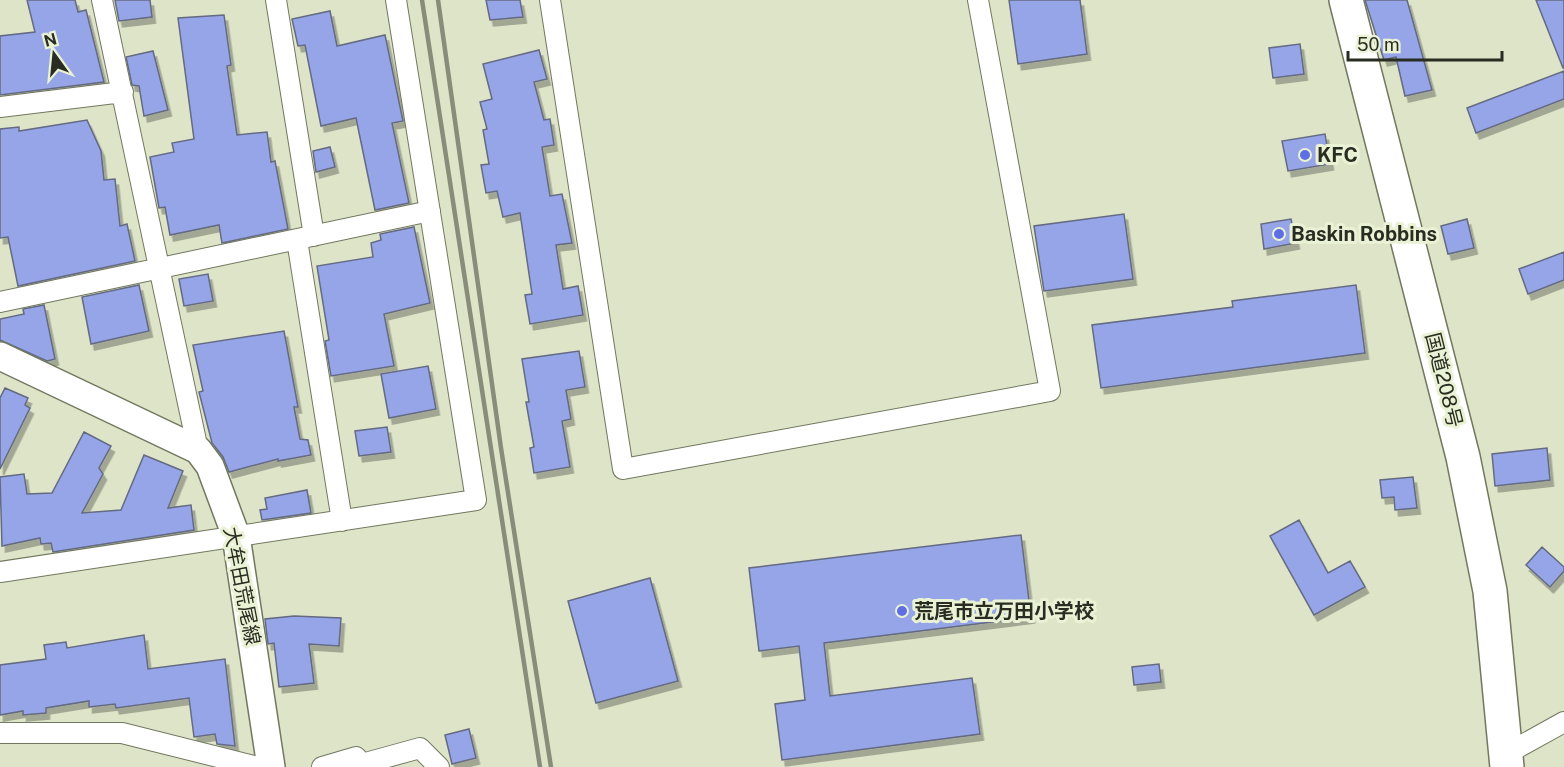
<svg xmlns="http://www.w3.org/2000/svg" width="1564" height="767" font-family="'Public Sans','Noto Sans JP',sans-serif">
  <defs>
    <filter id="shadow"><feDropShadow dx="3.5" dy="6" stdDeviation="0" flood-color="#0004"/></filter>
  </defs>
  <rect width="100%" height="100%" fill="#dde4c8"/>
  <!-- building -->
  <path fill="#95a5e7" stroke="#646a82" stroke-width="1.5" filter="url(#shadow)" d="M27 0H75L78 12 86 10 104 82 0 95V36L35 32Z
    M115 0H150L152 17 119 21Z
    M486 0H520L523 17 490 20Z
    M1009 0H1080L1087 54 1018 64Z
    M1365 0H1407L1432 90 1405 96 1396 57 1384 60Z
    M1536 0H1564V68H1563Z
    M330 11 337 46 385 35 403 121 392 123 409 203 375 210 356 118 321 126 305 45 298 46 292 19Z
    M224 15 231 65 227 66 237 135 267 132 271 162 275 161 288 229 222 243 219 225 170 235 165 207 159 208 150 157 174 152 172 143 194 139 178 18Z
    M1300 44 1304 74 1273 78 1269 48Z
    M539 50 547 79 534 82 544 120 550 119 554 145 542 147 550 196 562 194 572 243 556 245 563 289 578 286 583 315 530 324 525 295 532 294 520 213 503 217 497 191 486 193 481 165 489 164 483 130 487 129 480 102 492 99 483 64Z
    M153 51 168 110 144 116 139 86 132 85 126 57Z
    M1564 71V99L1476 133 1467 108Z
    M87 120 101 151 104 180 115 179 120 226 127 224 135 261 18 286 8 237 0 238V129L19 127V131Z
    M1325 134 1330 164 1288 171 1282 141Z
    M330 147 335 167 316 172 313 151Z
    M1124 214 1133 279 1044 291 1034 226Z
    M1291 219 1296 243 1264 249 1261 224Z
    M1467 219 1474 248 1448 254 1441 226Z
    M414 227 430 303 384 314 394 366 331 376 325 341 329 340 317 266 373 257 371 243 381 240 380 234Z
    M1564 252V280L1528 294 1519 269Z
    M208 274 213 301 184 306 179 279Z
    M139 285 149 331 91 344 82 297Z
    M1356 285 1365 353 1101 388 1092 325 1233 307 1232 301Z
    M44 305 55 359 47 361 0 340V319L24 314 23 309Z
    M284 331 298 407H294L300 439 308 440 311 455 278 461V459L229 472 223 457 212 443 199 392 203 391 193 345Z
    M579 351 585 387 566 390 571 419 562 421 570 467 534 473 530 448 534 447 526 402H529L522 359Z
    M428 366 436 409 389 418 381 374Z
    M5 388 28 398 25 405 30 408 0 469V398Z
    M387 427 391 452 359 456 355 431Z
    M84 432 111 446 99 468 103 474 82 513 121 510 144 455 183 471 168 508 191 505 194 530 53 552 51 543 41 544 40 538 2 546 0 477 24 474 27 494 52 493Z
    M1547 448 1550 480 1495 486 1492 454Z
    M1413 477 1417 508 1395 510 1394 497 1382 498 1380 480Z
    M307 490 311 513 262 520 260 510 267 509 265 498Z
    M1299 520 1328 573 1350 561 1365 587 1314 615 1270 536Z
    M1021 535 1031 617 824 643 830 696 972 678 980 734 782 760 775 704 805 700 799 646 759 651 749 568Z
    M1542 547 1564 567V571L1550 587 1526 565Z
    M650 578 678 681 596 703 568 601Z
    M294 616 341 618 339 646 309 644 314 683 279 687 274 643 268 644 265 619Z
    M144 635 148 669 225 659 235 746 217 744 215 734 194 737 189 698 116 708 115 704 89 707V701L46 708V713L23 715V711L0 715V665L46 659 44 645 66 642 67 648Z
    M1159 664 1161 682 1134 685 1132 667Z
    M469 729 476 758 452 764 445 735Z"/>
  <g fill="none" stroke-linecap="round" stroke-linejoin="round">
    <defs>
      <path id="street" d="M102 0 198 450
        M276 0 314 236
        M550 0 623 469 1050 391 978 0
        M0 107 123 92
        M297 240 342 521
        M0 302 430 211
        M0 572 476 500 396 0
        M0 733H122L258 767
        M1506 754 1564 722
        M322 767 356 757 362 764 420 748 439 767"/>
      <path id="secondary" d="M0 356 198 450 210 466 236 536 271 767"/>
      <path id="highway" d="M1346 0 1463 457 1490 591 1507 767"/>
    </defs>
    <!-- street casing -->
    <use href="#street" stroke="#72785f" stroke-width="22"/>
    <!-- secondary casing -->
    <use href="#secondary" stroke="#72785f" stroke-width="30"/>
    <!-- highway casing -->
    <use href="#highway" stroke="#72785f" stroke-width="36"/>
    <!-- street -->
    <use href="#street" stroke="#fff" stroke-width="20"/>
    <!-- secondary -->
    <use href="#secondary" stroke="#fff" stroke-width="27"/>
    <!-- highway -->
    <use href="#highway" stroke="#fff" stroke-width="33"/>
    <!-- rail -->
    <path stroke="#888d79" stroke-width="4.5" d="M422 0 540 767
      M438 0 501 448 551 767"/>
  </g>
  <!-- markers -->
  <g fill="#5e6fe6" stroke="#eaf2d5" stroke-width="2">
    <circle cx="1305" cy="155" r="6"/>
    <circle cx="1279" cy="234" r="6"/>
    <circle cx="902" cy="611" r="6"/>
  </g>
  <g text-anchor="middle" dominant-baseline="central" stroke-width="6" stroke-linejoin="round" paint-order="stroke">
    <!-- poi labels -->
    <g font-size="20" font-weight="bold" fill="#292c21" stroke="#eaf2d5" text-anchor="start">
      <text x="1317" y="155">KFC</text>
      <text x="1291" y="234">Baskin Robbins</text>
      <text x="914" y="611">荒尾市立万田小学校</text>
    </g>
    <!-- street labels -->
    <g font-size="20" fill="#292c21" stroke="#eaf2d5">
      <text transform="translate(1444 380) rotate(76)">国道208号</text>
      <text transform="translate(242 586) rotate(79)">大牟田荒尾線</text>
    </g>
  </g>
  <!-- north arrow -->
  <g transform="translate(54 54) rotate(345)" stroke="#eaf2d5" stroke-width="4.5" paint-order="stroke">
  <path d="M0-4.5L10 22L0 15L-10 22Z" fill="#292c21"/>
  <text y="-9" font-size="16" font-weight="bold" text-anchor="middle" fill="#292c21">N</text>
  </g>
  <!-- scale -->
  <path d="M1348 51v9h154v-9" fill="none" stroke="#292c21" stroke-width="3"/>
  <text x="1357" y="51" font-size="18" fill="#292c21" stroke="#eaf2d5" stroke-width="4.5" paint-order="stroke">50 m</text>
</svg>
